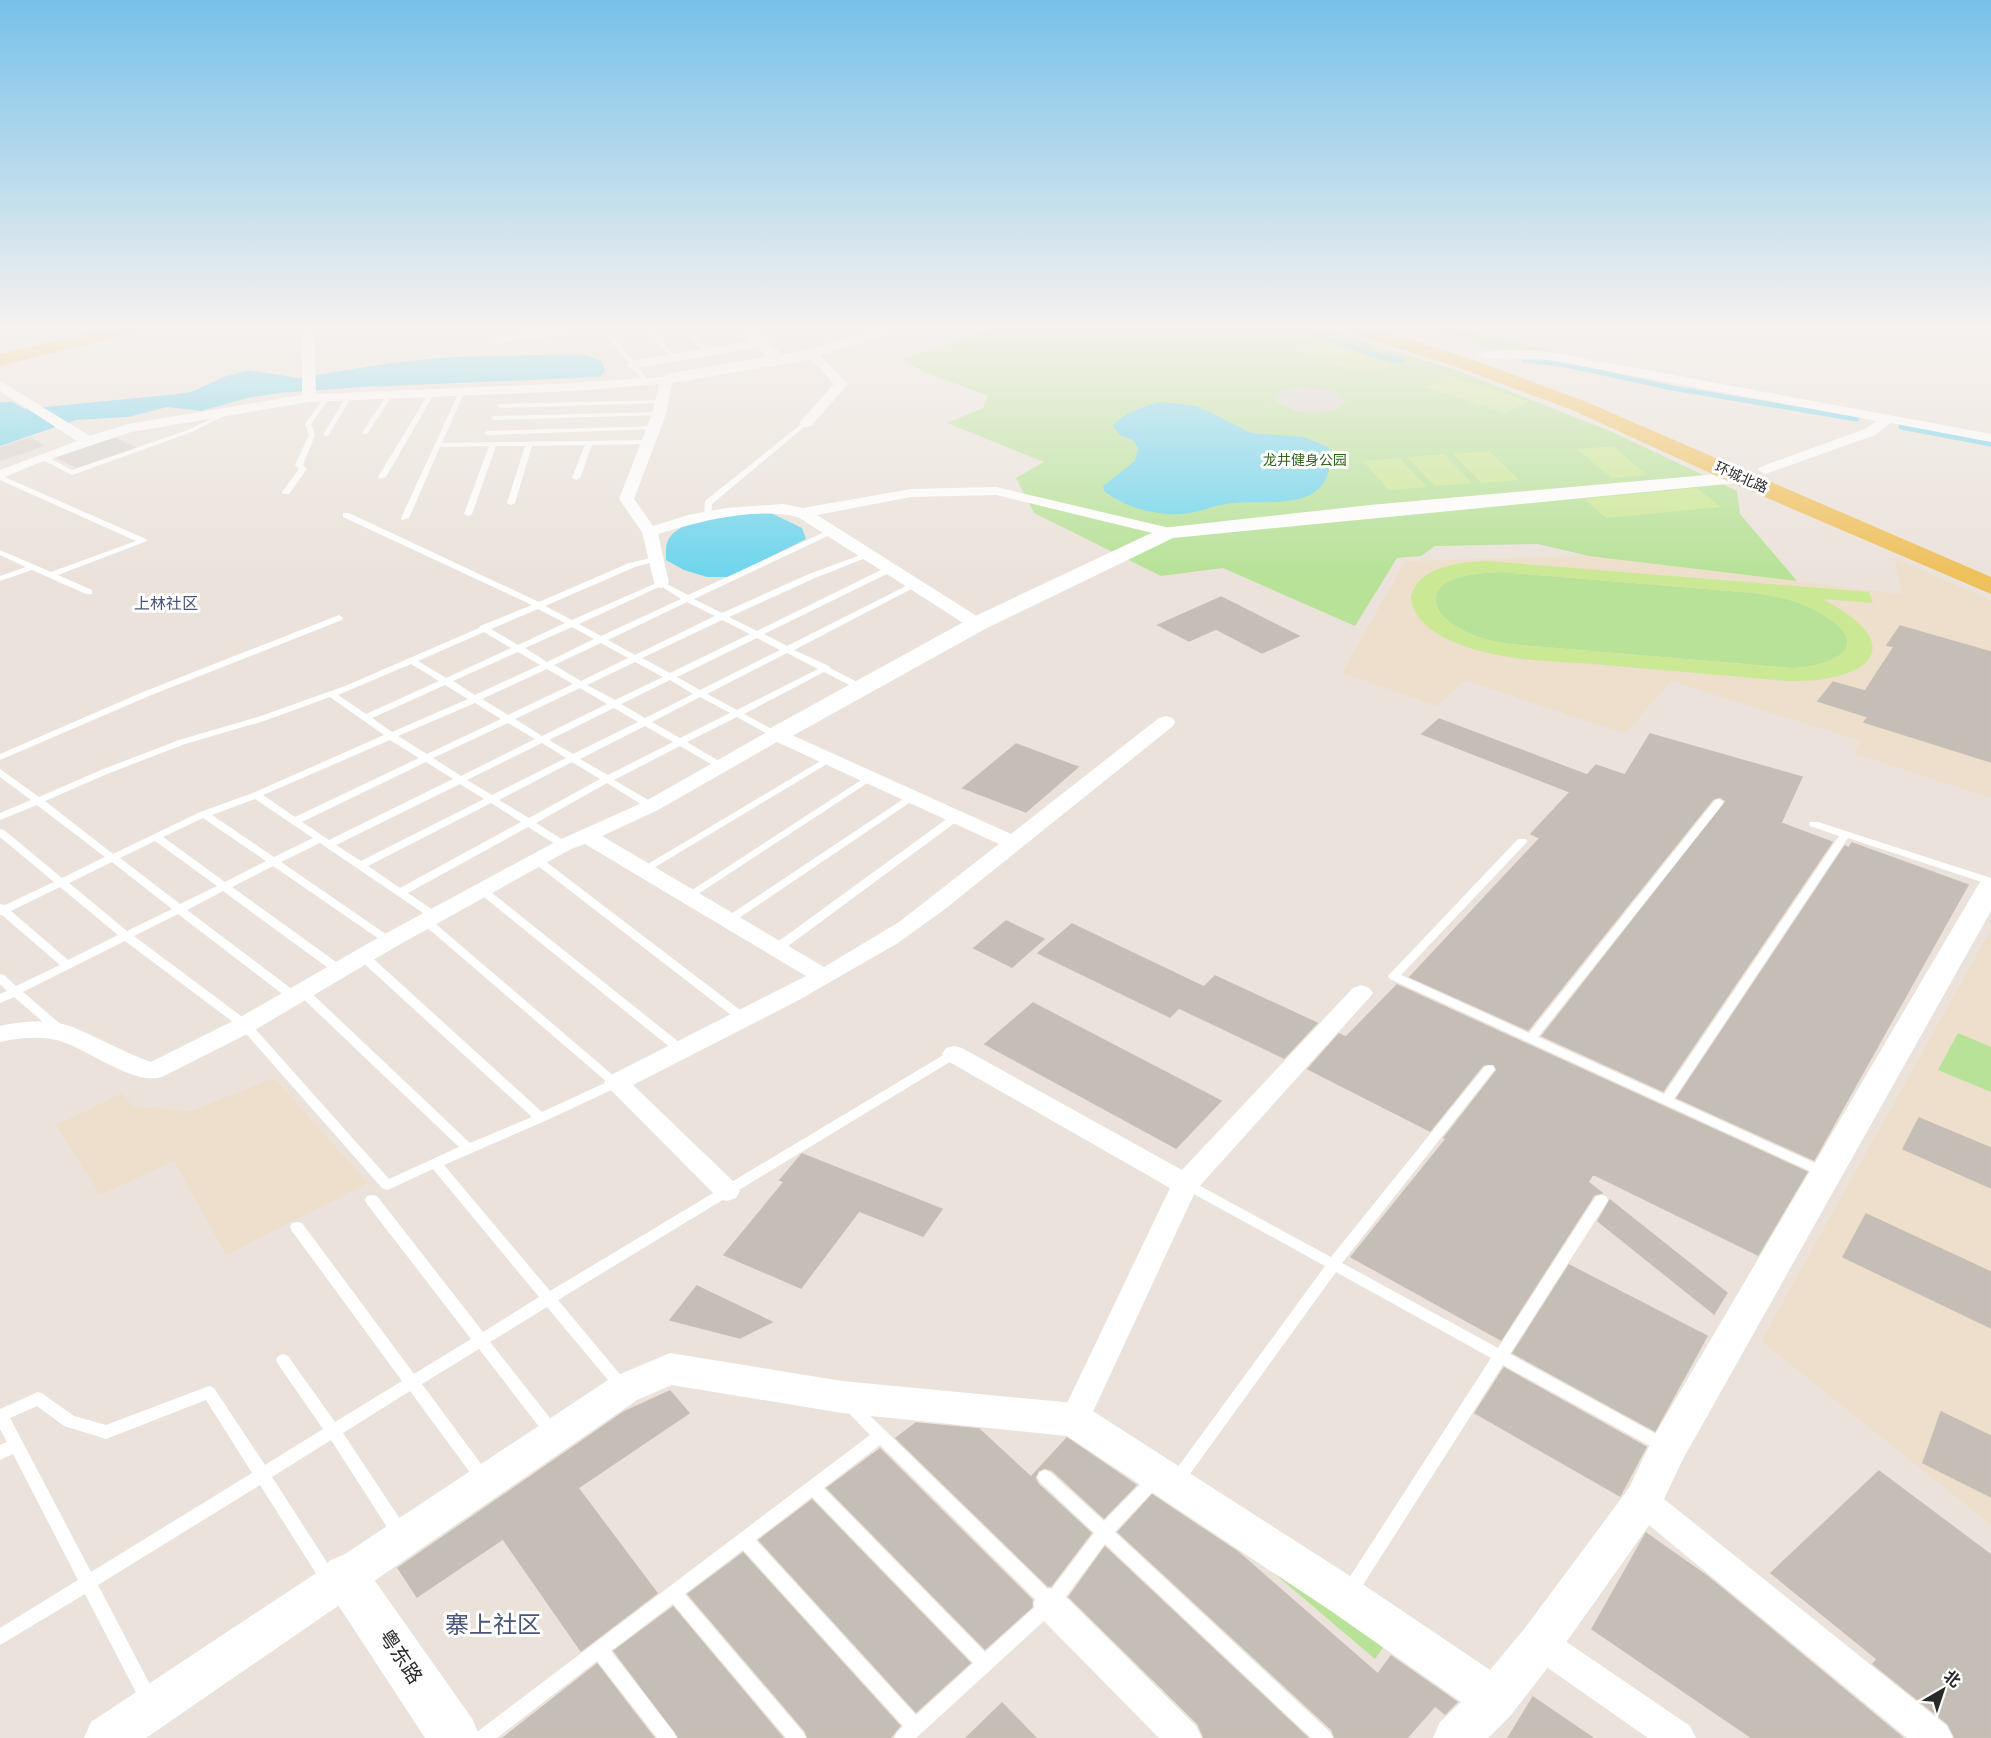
<svg xmlns="http://www.w3.org/2000/svg" width="1991" height="1738" font-family="'Source Sans 3','Noto Sans SC',sans-serif">
  <rect width="100%" height="100%" fill="#ebe3db"/>
  <!-- education -->
  <path fill="#eddfcb" d="M1589 556 1902 594 1894 558 1991 600V798L1853 753 1861 741 1671 681 1625 734 1465 680 1437 706 1342 673 1405 561Z
    M1991 929V1525L1761 1341Z
    M274 1078 368 1183 226 1255 174 1161 100 1195 56 1125 123 1093 133 1107 191 1111Z"/>
  <!-- green -->
  <path fill="#b7e298" d="M997 328H1320L1456 370 1612 432 1737 491 1740 514 1797 581 1589 556 1538 544 1435 546 1421 556 1397 558 1355 626 1223 568 1161 576 1034 513 1016 478 1044 462 947 423 983 408 988 396 922 371 902 359Z
    M1429 328H1446L1555 351 1492 349Z
    M1500 572 1754 593C1777 596 1800 601 1820 613 1876 645 1835 666 1793 668L1520 645C1497 643 1473 638 1454 625 1446 620 1438 613 1436 603 1431 575 1482 573 1500 572Z
    M1958 1033 1991 1047V1092L1938 1070Z
    M1214 1522 1389 1639 1375 1659Z"/>
  <!-- pitch -->
  <path fill="#cbe994" fill-rule="evenodd" d="M1322 342 1393 365 1369 375 1298 352Z
    M1448 376 1529 401 1505 413 1424 387Z
    M1613 446 1647 475 1611 478 1577 449Z
    M1489 451 1519 480 1482 483 1453 454Z
    M1444 454 1472 483 1435 486 1407 457Z
    M1400 458 1427 487 1389 490 1363 461Z
    M1697 488 1721 507 1606 518 1584 499Z
    M1488 561 1869 592 1873 603 1822 599C1917 648 1863 684 1785 681 1721 675 1658 670 1594 664 1554 661 1512 661 1473 649 1448 641 1412 626 1411 596 1420 565 1461 562 1488 561ZM1500 572 1754 593C1777 596 1800 601 1820 613 1876 645 1835 666 1793 668L1520 645C1497 643 1473 638 1454 625 1446 620 1438 613 1436 604 1431 575 1482 573 1500 572Z"/>
  <!-- plaza -->
  <path fill="#d8d3ce" d="M1296 387 1329 390 1337 394 1345 402 1338 409 1320 413 1298 412 1277 402 1275 399 1278 393Z
    M112 436 137 448 77 468 52 456Z
    M31 437 45 446 0 461V447Z"/>
  <!-- water -->
  <path fill="#6fd5ed" d="M581 354 602 361 605 371 600 377 363 387 279 393 247 398 201 411 167 407 128 417 76 420 0 446V402H13L24 409 178 394 191 392 224 377 249 370 298 378 398 362 452 357Z
    M1161 402 1197 406 1251 433 1304 437 1328 447C1334 455 1331 464 1328 473 1317 513 1258 498 1226 504 1206 508 1189 516 1167 514 1144 512 1122 505 1104 491L1103 486 1135 461 1138 448 1133 440 1120 435 1113 426C1124 412 1144 406 1161 402Z
    M771 513 802 528 806 539 730 577H707L684 570 666 560C666 551 665 544 670 537 686 515 745 514 771 513Z"/>
  <g fill="none" stroke-linecap="round" stroke-linejoin="round">
    <!-- stream -->
    <path stroke="#6fd5ed" stroke-width="5" d="M1298 328 1384 358 1402 360
      M1524 360 1561 364 1672 388 1857 419
      M1901 427 1991 444"/>
  </g>
  <!-- building -->
  <path fill="#c4beb7" stroke="#c7bfb5" stroke-width="1.5" d="M1221 597 1299 636 1262 653 1216 629 1189 641 1158 625Z
    M1900 626 1991 652V762L1864 722 1868 717 1818 701 1833 682 1865 691 1894 647 1887 645Z
    M1439 719 1587 775 1596 765 1625 775 1650 734 1802 777 1781 823 1832 842 1663 1091 1542 1036 1726 801 1720 797 1713 799 1528 1030 1410 977 1540 838 1531 834 1570 792 1422 734Z
    M1016 744 1078 767 1026 812 963 788Z
    M1852 843 1968 885 1814 1160 1677 1098 1845 846 1849 848Z
    M1006 921 1044 939 1012 967 974 948Z
    M1072 924 1204 987 1215 976 1317 1023 1284 1058 1179 1008 1170 1017 1038 953Z
    M1397 985 1807 1172 1758 1255 1593 1174 1588 1182 1602 1193 1594 1195 1501 1340 1351 1257 1446 1139 1444 1138 1497 1070 1494 1064 1483 1065 1430 1131 1308 1069 1339 1034 1346 1037Z
    M1033 1003 1221 1101 1176 1148 985 1044Z
    M1919 1118 1991 1148V1188L1903 1149Z
    M802 1154 942 1209 923 1236 859 1211 801 1288 724 1255 784 1182 780 1180Z
    M1610 1200 1727 1293 1714 1314 1598 1221Z
    M1866 1214 1991 1272V1328L1843 1257Z
    M1569 1265 1707 1336 1655 1431 1513 1353Z
    M697 1286 705 1290 772 1322 740 1338 670 1320Z
    M1504 1368 1646 1447 1620 1496 1475 1413Z
    M670 1391 689 1413 578 1488 657 1593 581 1651 503 1539 417 1597 398 1568 624 1412Z
    M1941 1412 1991 1436V1497L1923 1463Z
    M916 1423 979 1429 1031 1477 1067 1438 1136 1485 1104 1518 1052 1470 1044 1468 1038 1471 1035 1478 1038 1484 1091 1533 1051 1586H1048L896 1438Z
    M880 1449 1032 1600V1607L985 1649 827 1488Z
    M1879 1471 1991 1555V1738H1955L1948 1724 1873 1664 1877 1659 1771 1573Z
    M1152 1495 1238 1552 1378 1674 1391 1656 1457 1702 1445 1714 1435 1706 1407 1738H1335L1332 1730 1118 1532Z
    M812 1500 970 1663 916 1712 759 1540Z
    M1646 1533 1707 1576 1903 1738H1752L1592 1629Z
    M1105 1547 1308 1738H1204L1198 1724 1069 1597Z
    M743 1553 900 1726 890 1738H808L805 1731 688 1594Z
    M673 1607 783 1738H679L614 1651Z
    M597 1664 654 1738H503L569 1686Z
    M1533 1697 1593 1738H1508Z
    M1002 1703 1036 1738H966Z"/>
  <g fill="none" stroke-linecap="round" stroke-linejoin="round">
    <!-- service -->
    <path fill="#fff" fill-rule="evenodd" d="M607 328H615L610 332 648 380V382H644L604 333V331Z
      M644 328H651L676 357V359H672Z
      M680 328H687L709 351V353H705Z
      M460 390 465 391 442 443 648 440 652 442 648 444 592 445 580 478 576 480 572 478 585 445 532 446 515 503 511 505 507 503 525 446H496L472 514 468 516 464 514 489 446 440 447 409 518 402 520 401 518Z
      M430 391 435 392 386 477 379 479 378 477Z
      M388 393 393 394 367 434H363L362 433Z
      M347 395 352 396 328 436H324L323 435Z
      M325 396 330 397 311 424 315 435 303 465 307 469 289 494H283L282 492 299 469 295 465 309 435 305 424Z
      M662 400 664 401V403L500 408 497 406 500 404Z
      M228 410 231 412 230 413 192 432 72 475 37 457 44 455 72 470 188 430Z
      M659 412 662 414 661 415 494 420 491 418 494 416Z
      M804 422 809 423 712 504 711 516 704 518 705 501Z
      M654 426 656 427V429L487 435 484 433 487 431Z
      M0 475 146 539 147 541 58 575 92 590V594H86L32 570 0 581V576L26 567 0 555V550L51 572 136 541 0 480Z
      M343 513H349L539 602 629 563 660 556V560L635 567 545 606 572 620 661 581 688 595 831 529 835 531 834 533 694 599 722 613 809 574 866 553H872L873 555 815 578 729 617 757 631 887 567H893V571L764 634 787 646 912 583H915L919 585 794 650 829 666 830 668 865 686 867 688 865 690H859L824 672 744 714 779 733 781 735 779 737H773L737 717 687 742 724 764 726 766 724 768H718L680 746 614 780 655 804 656 806 655 808H647L607 783 536 823 568 843 569 845 568 847H560L528 827 408 893 440 915 441 917 440 919H432L320 843 281 862 393 939 395 941 393 943H385L273 866 232 887 343 967 345 970 343 973H335L223 891 187 910 297 993 299 996 297 999H289L178 914 134 936 249 1022 389 1179 459 1147 298 994 296 991 298 988H306L470 1143 532 1117 359 959 357 956 359 953H367L542 1112 607 1082 423 924 422 922 423 920H431L622 1083 620 1086 545 1121 444 1165 550 1291 950 1051H958L960 1054 958 1057 558 1300 628 1384 630 1388 628 1392 623 1394 618 1392 547 1307 490 1342 557 1427 560 1432 557 1437 552 1439 547 1437 479 1349 422 1384 487 1472 490 1477 487 1482 482 1484 477 1482 410 1391 343 1433 406 1528 408 1533 406 1538 400 1540 394 1538 331 1440 272 1477 328 1564 342 1569 344 1574 342 1579 336 1582 317 1575 260 1485 98 1585 157 1698 154 1704 148 1707 142 1704 85 1594 0 1645V1628L78 1580 13 1454 0 1460V1445L7 1442 0 1429V1409L38 1392 43 1394 74 1416 106 1425 209 1386 214 1388 265 1465 323 1429 278 1364 276 1360 278 1356 283 1354 288 1356 335 1422 402 1381 292 1231 290 1227 292 1223 297 1222 302 1223 414 1374 471 1339 367 1204 365 1200 367 1196 372 1195 377 1196 483 1332 539 1297 433 1169 392 1188 387 1190 382 1188 241 1028 125 941 23 992 65 1028 67 1031 65 1034H57L14 997 0 1003V994L7 991 0 984V974L4 975 16 986 60 965 2 915H0V904L5 905 54 882 0 837V829L4 830 62 878 105 857 37 805 0 820V813L31 800 0 777V769L39 797 101 770 179 740 258 717 345 686 479 628 480 626 532 605 343 517ZM661 586 681 599 601 636 579 624ZM687 602 715 616 635 655 608 640ZM538 609 565 623 518 645 491 629ZM722 620 750 634 670 673 642 658ZM572 627 594 639 547 662 525 648ZM484 632 511 648 446 678 418 661ZM757 638 780 650 700 690 677 677ZM601 643 628 658 581 681 554 665ZM518 652 540 665 475 695 453 681ZM787 653 818 669 737 710 707 694ZM635 662 663 677 615 700 587 685ZM411 664 439 681 366 714 338 695ZM547 669 573 684 508 715 482 699ZM670 680 693 694 645 718 621 704ZM445 685 468 699 392 732 372 718ZM580 688 607 704 542 736 515 719ZM330 697 384 735 253 793 200 812 113 854 45 801 107 774 185 744 264 721ZM700 697 730 713 680 738 652 722ZM475 703 501 719 427 754 398 736ZM614 708 638 722 573 754 549 740ZM508 723 535 739 461 776 433 758ZM645 726 673 742 608 775 580 759ZM390 740 419 758 295 817 263 795ZM542 743 566 758 492 795 467 780ZM426 762 453 779 329 840 302 822ZM572 762 600 779 529 818 499 800ZM460 784 484 799 361 861 336 845ZM255 799 313 838 274 857 212 815ZM491 803 521 822 400 888 368 866ZM203 818 266 861 225 882 163 837ZM155 841 217 886 180 904 120 858ZM112 862 172 909 127 931 69 883ZM60 887 118 935 68 960 11 911ZM206 1400 252 1473 91 1572 10 1418 37 1406 64 1426 106 1439Z
      M339 615 343 618 342 620 149 696 0 760V754L143 692Z
      M829 756 832 757 834 759 832 761 647 872H639L638 870Z
      M869 775 874 778 872 780 692 898H684L683 896Z
      M911 794 916 797 915 799 733 922H725L724 920 725 918Z
      M1719 799 1724 802 1723 804 1538 1037 1664 1094 1839 836 1810 826 1809 824 1810 822H1818L1991 878V885L1848 838 1674 1099 1828 1169 1829 1172 1828 1175 1823 1177 1390 979 1388 976 1518 839H1526L1527 841 1526 843 1401 975 1529 1033 1715 800Z
      M956 814 961 817 960 819 780 952H772L770 949 772 946 952 815Z
      M537 857 541 858 748 1016 750 1019 748 1022H740L533 862 532 860 533 858Z
      M483 888 487 889 685 1047 687 1050 685 1053H677L479 893 478 891Z
      M1489 1065 1493 1066 1495 1069 1493 1072 1342 1263 1498 1348 1596 1196 1601 1195 1606 1196 1608 1200 1606 1204 1510 1354 1669 1441 1672 1446 1669 1451 1664 1453 1659 1451 1503 1365 1356 1596 1350 1599 1344 1596 1342 1591 1344 1586 1491 1358 1336 1272 1182 1485 1177 1487 1172 1485 1169 1480 1172 1475 1325 1266 1181 1187 1179 1184 1181 1181 1186 1179 1191 1181 1331 1257 1485 1066Z
      M850 1399 855 1401 1050 1591 1094 1533 1040 1482 1037 1477 1040 1472 1045 1470 1050 1472 1104 1521 1150 1474 1155 1472 1160 1474 1163 1479 1160 1484 1115 1532 1330 1732 1333 1738H1311L1105 1544 1056 1610 916 1738H894L897 1732 903 1726 743 1550 685 1594 803 1732 806 1738H786L673 1604 611 1651 674 1732 677 1738H657L597 1661 497 1738H474L477 1732 870 1435 845 1409 843 1405 845 1401ZM880 1445 1039 1603 985 1652 824 1488ZM812 1497 973 1663 916 1715 756 1540Z"/>
    <!-- minor -->
    <path fill="#fff" fill-rule="evenodd" d="M302 328H314L316 394 574 383 672 376 673 379 666 414 634 499 653 526 688 515 726 508 783 504 803 508 911 489 996 487 1174 529 1177 532 1169 537 996 495 911 497 817 515 983 620 985 624 983 628H971L798 517C753 507 702 521 658 534L669 583 661 588 655 586 642 532 619 499 652 414 659 384 574 391 309 402 131 432 36 464 0 479V470L77 441 0 391V381L90 436 128 424 302 395Z
      M553 328H591L585 332 500 343 494 339 500 335Z
      M761 339 765 340 767 343 765 346 632 369 626 365 632 361Z
      M811 349 815 350 848 384 811 426 806 427 799 423 834 384 805 353Z
      M1518 350 1549 352 1991 434V442L1891 423 1875 435 1765 474 1758 470 1760 467 1865 429 1877 421 1549 360C1536 359 1482 361 1477 356L1483 352Z
      M1166 716 1173 718 1175 722 1173 726 945 909 898 943 797 1001 633 1085 736 1184 740 1191 736 1198 727 1201 718 1198 604 1083 607 1077 806 976 585 844 571 849 397 946 253 1031 162 1077C131 1086 85 1046 56 1040 39 1036 17 1038 0 1042V1026C20 1021 50 1019 70 1026 97 1037 123 1052 151 1062L237 1019 381 936 557 841 644 802 769 731H783L1011 834 1159 718ZM777 742 999 844 899 922 824 967 602 836 658 810Z
      M1361 985 1369 988 1373 993 1369 998 1196 1190 1085 1429 1074 1433 1063 1429 1059 1420 1170 1188 946 1060 942 1054 946 1048 954 1046 962 1048 1182 1170 1353 988Z
      M1643 1487 1654 1491 1947 1726 1953 1738H1907L1632 1511 1627 1501 1632 1491Z
      M1050 1588 1062 1593 1196 1726 1202 1738H1159L1038 1615 1033 1604 1038 1593Z
      M1540 1627 1552 1632 1690 1726 1696 1738H1648L1528 1654 1523 1643 1528 1632Z"/>
    <!-- tertiary -->
    <path fill="#fff" fill-rule="evenodd" d="M739 328H755L782 354 804 351 872 328H896L895 331 807 360 667 384 659 379 667 374 766 357Z
      M1740 472 1747 474 1749 478 1747 482 1173 538 985 629 785 740 776 742 767 740 764 735 767 730 969 619 1162 528 1370 505Z
      M1991 879V911L1683 1459 1657 1514 1555 1658 1511 1715 1488 1738H1433L1440 1722 1461 1702 1331 1611 1067 1436 842 1413 672 1385 637 1400 146 1738H84L91 1722 611 1378 670 1353 842 1381 1074 1403 1088 1408 1361 1583 1490 1670 1525 1628 1629 1488 1654 1436 1977 887 1981 881Z"/>
    <!-- secondary -->
    <path fill="#fff" fill-rule="evenodd" d="M345 1554 361 1561 473 1720 480 1738H425L329 1591 322 1576 329 1561Z"/>
    <!-- primary -->
    <path fill="#efc15d" fill-rule="evenodd" d="M105 328H140L138 332 0 366V354Z
      M1344 328H1374L1468 358 1584 401 1991 577V594L1732 483 1570 409 1454 366 1346 332Z"/>
  </g>
  <!-- sky -->
  <linearGradient id="sky" x2="0" y2="1"><stop stop-color="#77c1ea"/><stop offset="0.57" stop-color="#f6f2ef"/><stop offset="1" stop-color="#f6f2ef" stop-opacity="0"/></linearGradient>
  <rect width="1991" height="572" fill="url(#sky)"/>
  <g text-anchor="middle" dominant-baseline="central" stroke-width="6" stroke-linejoin="round" paint-order="stroke">
    <!-- far-park labels -->
    <g font-size="14" fill="#30651b" stroke="#fff">
      <text x="1305" y="461">龙井健身公园</text>
    </g>
    <!-- far-street labels -->
    <g font-size="14" fill="#292929" stroke="#fff">
      <text transform="translate(1741 478) rotate(24)">环城北路</text>
    </g>
    <!-- far-quarter labels -->
    <g font-size="16" fill="#4a5679" stroke="#fff">
      <text x="166" y="604">上林社区</text>
    </g>
    <!-- near-street labels -->
    <g font-size="20" fill="#292929" stroke="#fff">
      <text transform="translate(400 1657) rotate(56)">粤东路</text>
    </g>
    <!-- near-quarter labels -->
    <g font-size="24" fill="#4a5679" stroke="#fff">
      <text x="493" y="1625">寨上社区</text>
    </g>
  </g>
  <!-- north arrow -->
  <g transform="translate(1943 1690) rotate(39)" stroke="#ffffff" stroke-width="4.5" paint-order="stroke">
  <path d="M0-4.5L10 22L0 15L-10 22Z" fill="#292929"/>
  <text y="-9" font-size="16" font-weight="bold" text-anchor="middle" fill="#292929">北</text>
  </g>
</svg>
